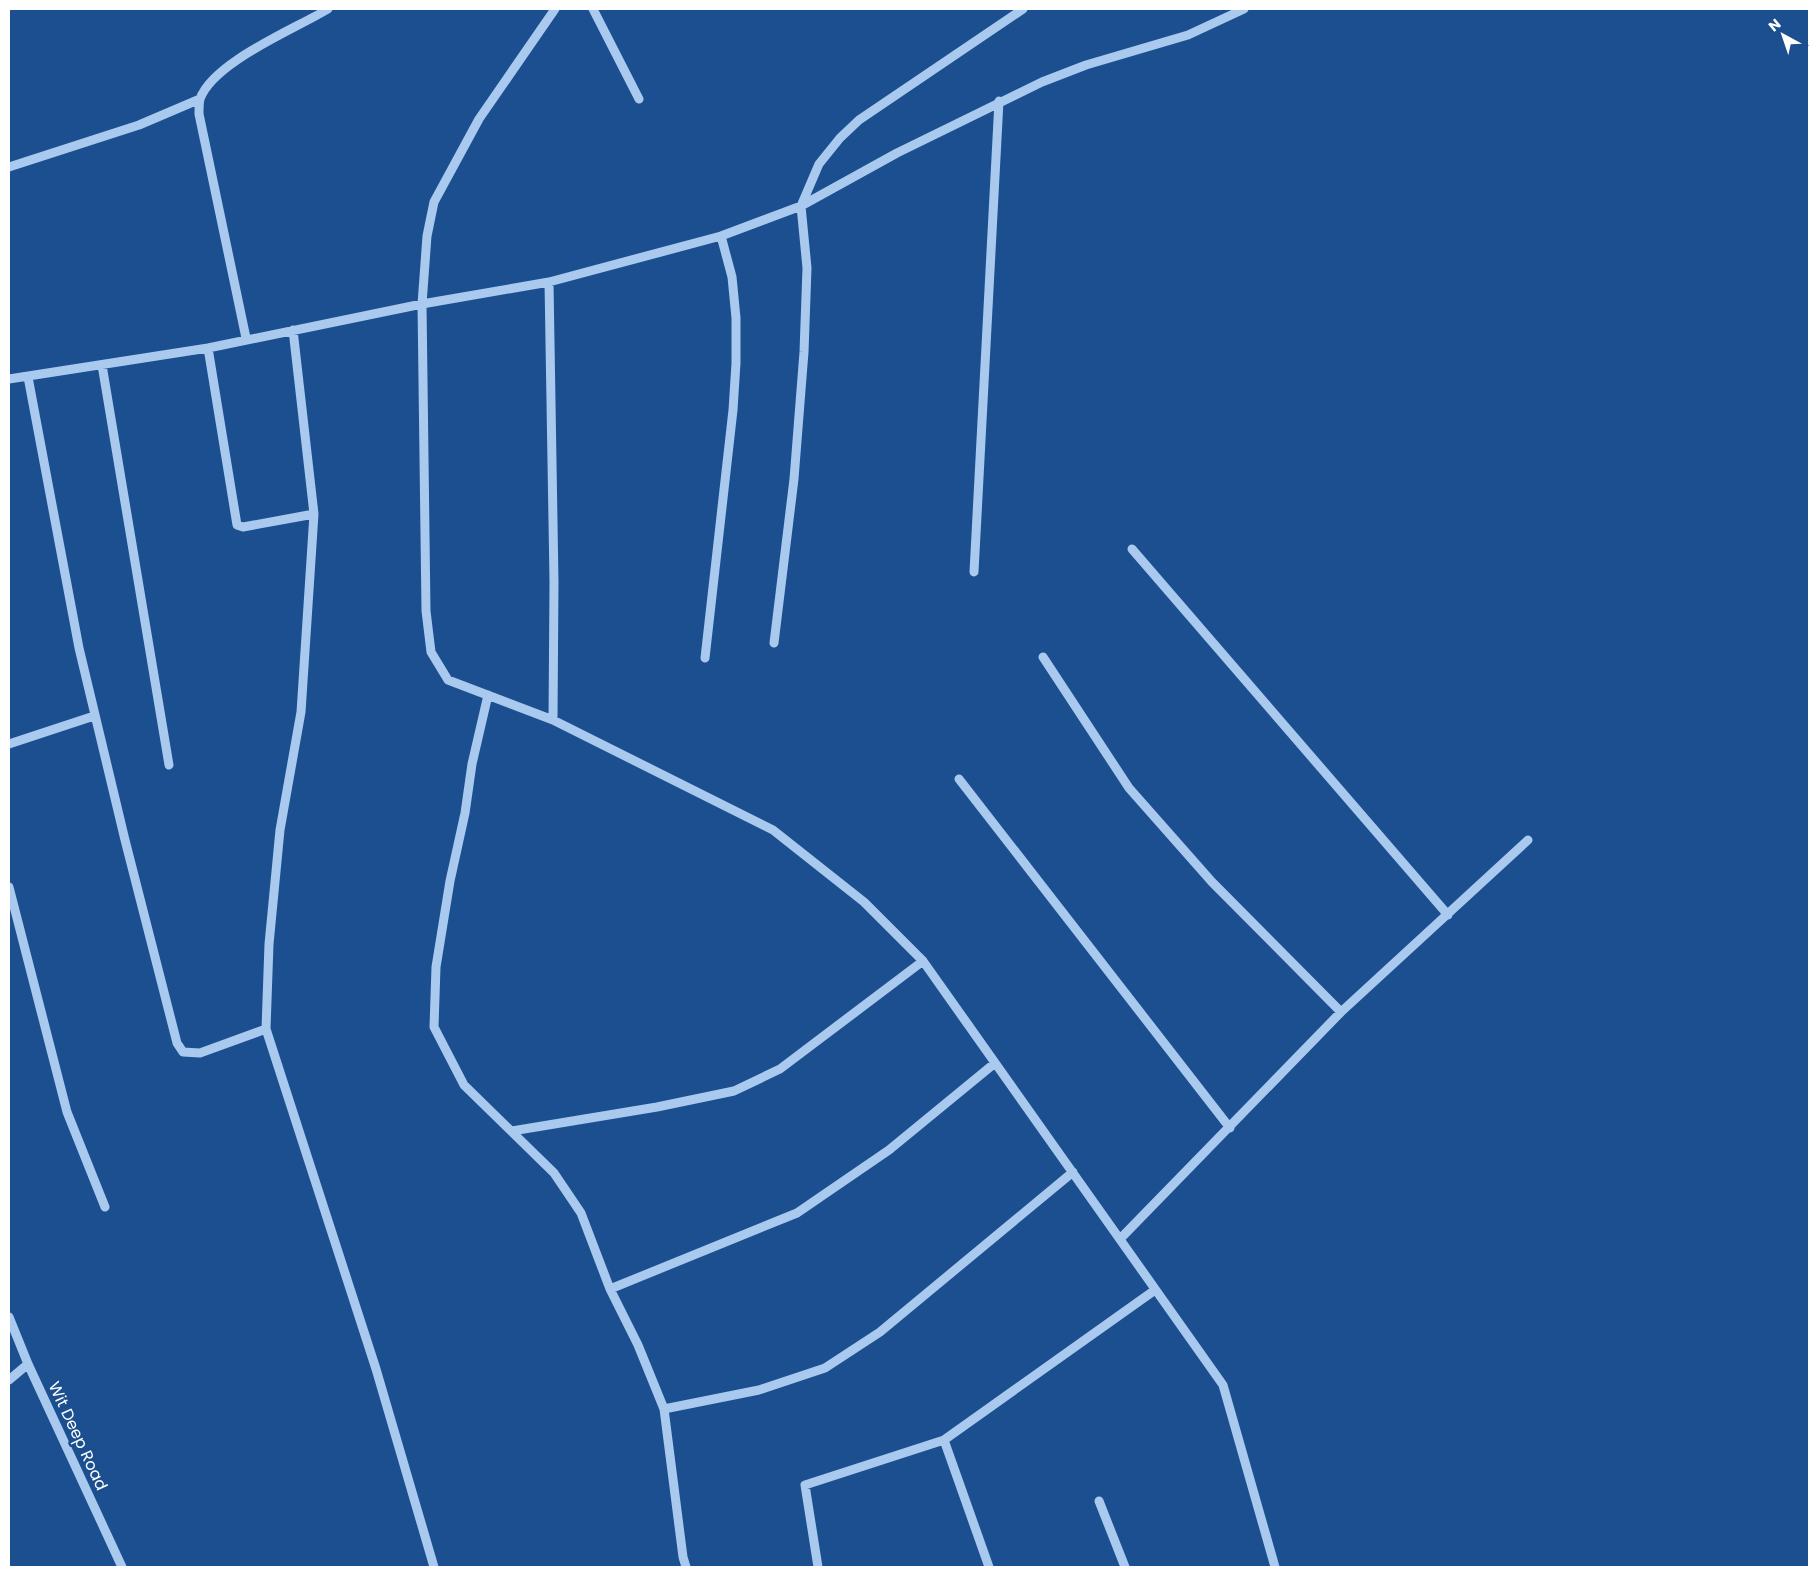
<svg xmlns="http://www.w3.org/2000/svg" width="1818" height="1576" font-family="Poppins,sans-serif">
  <rect width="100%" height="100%" fill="#1b4f8f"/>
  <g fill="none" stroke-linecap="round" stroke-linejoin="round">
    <!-- minor -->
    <path stroke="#a9c9ee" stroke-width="9" d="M555 9 479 119 434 202 427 236 422 304 426 611 431 652 448 680 553 720 773 830 864 902 923 961 1223 1385 1275 1567
      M593 9 639 99
      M9 167 139 125 200 99
      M549 282 554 582 553 720
      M293 330 314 514 301 712 280 830 269 944 266 1029 376 1369 434 1567
      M246 338 199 114C199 109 199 103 200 99 213 62 295 29 328 9
      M208 348 237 525 243 527 314 514
      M102 365 169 765
      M28 377 79 648 125 840 177 1043 183 1052 200 1053 266 1029
      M9 379 208 348 422 304 549 282 721 236 801 206 897 153 1042 82 1086 65 1188 35 1244 9
      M1132 549 1448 915
      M974 572 999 101
      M774 643 794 479 804 352 807 268 801 206 819 164 840 138 859 120 1023 9
      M1043 657 1129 788 1212 882 1341 1012
      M705 658 733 410 736 363V318L732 277 721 236
      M488 695 472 764 465 813 450 881 436 967 434 1027 464 1085 554 1173 581 1213 610 1289 638 1345 664 1409 683 1557 686 1567
      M9 744 94 716
      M959 779 1230 1128
      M9 887 67 1112 105 1207
      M512 1131 657 1107 734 1091 780 1069 923 961
      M1120 1239 1341 1012 1528 840
      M610 1289 797 1213 889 1150 995 1063
      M9 1317 28 1364 122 1567
      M9 1380 28 1364
      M664 1409 759 1390 825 1368 880 1332 1073 1172
      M944 1440 989 1567
      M1099 1501 1125 1567
      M818 1567 805 1485 944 1440 1155 1290"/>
  </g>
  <g text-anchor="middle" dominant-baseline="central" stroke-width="5" stroke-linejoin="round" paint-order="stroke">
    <!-- street labels -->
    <g font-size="16" fill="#fff" stroke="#1b4f8f">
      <text transform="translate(78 1436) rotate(65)">Wit Deep Road</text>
    </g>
  </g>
  <!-- border -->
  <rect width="1818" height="1576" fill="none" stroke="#ffffff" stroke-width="20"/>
  <!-- north arrow -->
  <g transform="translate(1783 35) rotate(320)" stroke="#1b4f8f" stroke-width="4" paint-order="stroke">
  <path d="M0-4L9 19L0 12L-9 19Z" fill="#ffffff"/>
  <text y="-8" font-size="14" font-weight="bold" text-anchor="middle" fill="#ffffff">N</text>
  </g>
</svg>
